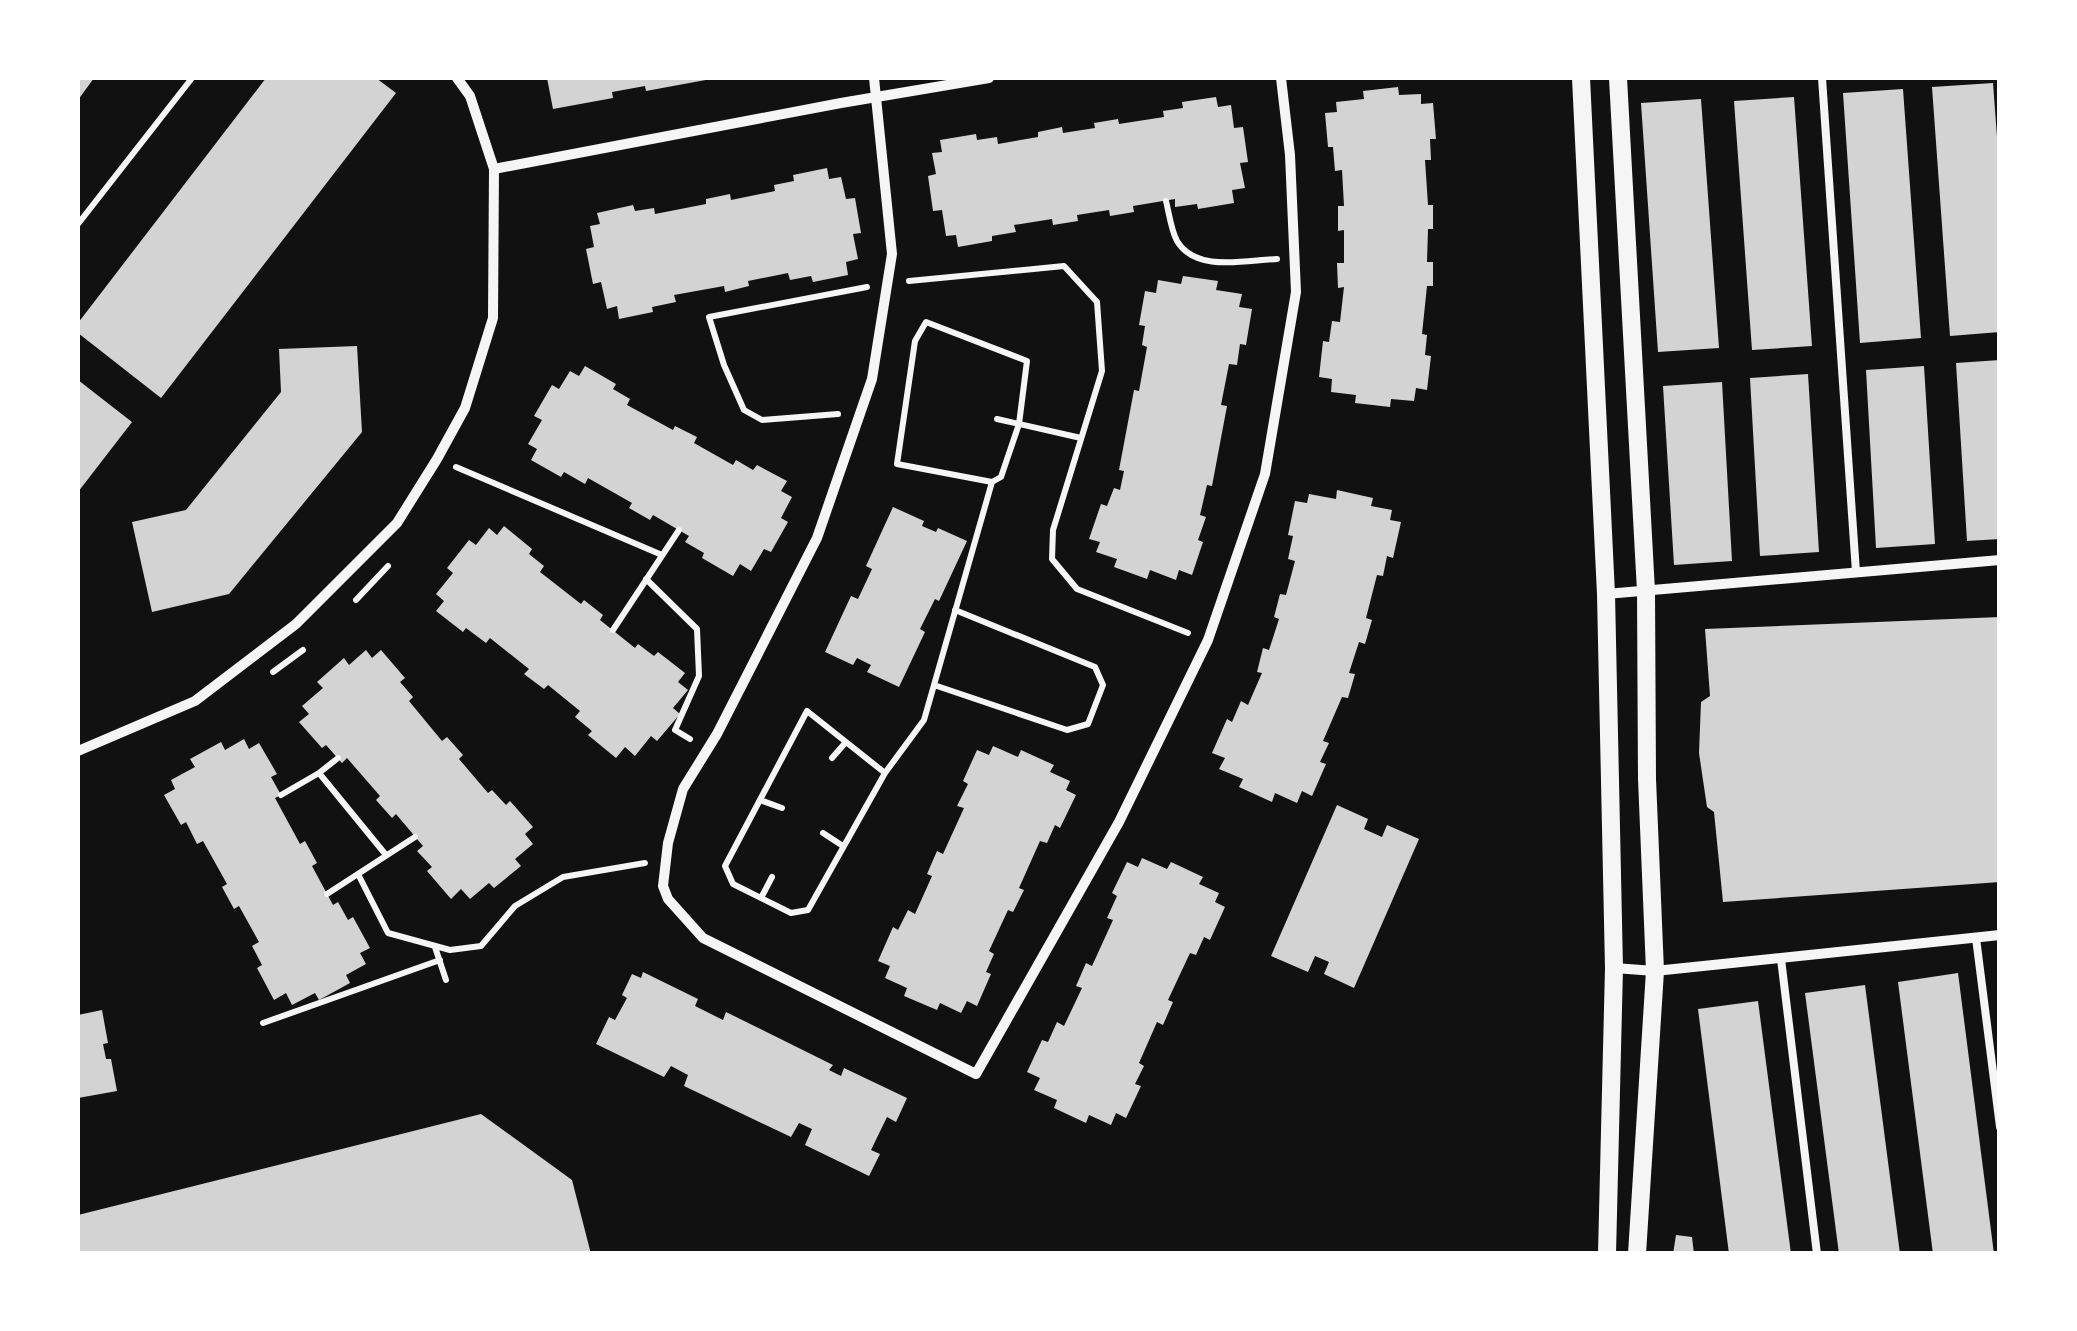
<svg xmlns="http://www.w3.org/2000/svg" width="2077" height="1331" font-family="Poppins,sans-serif">
  <rect width="100%" height="100%" fill="#111"/>
  <!-- building -->
  <path fill="#d3d3d3" d="M78 78H94L78 100Z
    M266 78H376L396 93 161 398 78 333V323Z
    M547 78H711V79L646 91 645 86 612 92 613 98 553 109Z
    M1993 83 2000 177V332L1950 336 1932 87Z
    M1398 87 1399 95 1421 94V104L1433 103 1436 139H1430L1431 160H1425L1428 205H1433V229H1428L1427 262H1433V286H1427L1422 334 1427 335 1425 355 1431 356 1427 390 1416 388 1414 401 1391 399 1390 407 1355 403 1356 395 1331 392 1332 379 1319 377 1323 341 1329 342 1332 321 1340 322 1344 287 1338 288 1337 263H1344V230L1338 231V206H1344L1342 170 1335 171 1333 147H1328L1325 113 1337 112 1336 102 1364 99 1363 91Z
    M1903 89 1921 338 1860 343 1843 93Z
    M1216 97 1218 107 1231 105 1234 128 1243 127 1248 162 1240 163 1245 188 1232 190 1234 203 1198 209 1197 204 1175 207V199L1133 206 1134 212 1110 216 1109 210 1077 215 1078 221 1053 225 1052 219 1014 225 1016 232 992 236V241L958 247 956 235 946 236 942 210 933 211 928 176 936 174 932 153 942 152 940 140 976 134 977 140 997 137 998 144 1038 137V132L1062 127 1063 133 1095 128 1094 123 1118 119 1119 124 1164 117 1163 111 1183 108 1182 102Z
    M1794 97 1812 346 1752 350 1734 101Z
    M1701 99 1719 348 1658 352 1641 103Z
    M827 168 829 179 841 177 846 199 855 198 861 233 853 234 858 259 846 262 848 275 813 282 811 276 790 280 788 273 748 281 749 286 725 292 724 286 674 295 676 302 652 307 653 312 619 319 617 306 607 309 601 282 593 284 586 249 594 247 590 226 600 224 597 213 633 205 635 211 654 208 655 214 706 204V199L730 194 731 200 775 191 774 185 794 181 793 175Z
    M1183 276 1218 281 1216 290 1242 294 1239 307 1252 309 1246 345 1240 344 1237 365 1229 364 1221 405 1227 406 1212 486 1207 485 1200 515 1206 517 1198 540 1203 542 1192 575 1179 570 1176 580 1150 570 1147 579 1114 567 1117 559 1096 552 1100 542 1089 539 1101 504 1107 506 1114 488 1120 490 1124 471 1119 470 1134 390 1139 391 1147 347 1142 345 1145 326 1139 325 1145 291 1156 293 1158 280 1181 284Z
    M357 346 362 432 229 594 152 612 132 522 186 510 281 392 279 349Z
    M2000 360V539L1967 541 1956 363Z
    M585 366 616 384 613 389 630 399 627 405 673 430 675 426 697 437 694 443 733 465 736 460 753 470 757 465 787 481 781 491 792 497 781 518 788 522 771 552 764 549 751 571 740 564 733 576 702 558 704 553 685 542 689 536 653 515 650 520 629 508 632 503 588 478 585 484 564 472 561 477 531 460 537 449 528 444 542 420 534 416 552 385 559 389 570 371 579 376Z
    M1924 366 1935 544 1876 548 1866 370Z
    M1808 374 1819 552 1760 556 1750 378Z
    M78 380 132 422 78 492Z
    M1722 382 1732 561 1674 565 1663 386Z
    M1337 490 1373 498 1371 506 1392 510 1390 520 1401 522 1393 558 1387 556 1383 576 1377 575 1366 618 1372 620 1365 644 1359 642 1349 673 1355 674 1348 698 1342 697 1323 741 1329 743 1320 762 1326 764 1312 796 1302 791 1297 803 1275 793 1272 802 1239 787 1243 779 1219 769 1225 758 1212 753 1227 719 1232 722 1241 701 1248 705 1262 673 1257 672 1263 648 1269 650 1279 619 1274 617 1280 594 1286 595 1295 561 1288 559 1293 536 1288 535 1295 501 1307 503 1309 494 1336 499Z
    M893 507 924 521 922 526 936 532 938 528 967 541 939 601 935 599 920 629 925 632 899 687 867 672 871 665 857 658 853 665 825 652 851 596 858 599 872 569 866 566Z
    M504 526 532 549 529 554 544 566 540 572 581 604 584 600 603 615 600 620 635 648 638 644 654 656 658 652 685 673 678 682 688 690 673 708 680 714 657 741 651 736 635 756 625 747 616 758 588 735 592 731 575 717 580 711 548 685 544 689 524 674 529 669 490 638 486 643 466 628 463 632 436 611 444 601 436 594 453 573 447 568 469 540 476 545 489 528 497 535Z
    M2000 617V882L1723 902 1714 812 1707 807 1699 753 1701 702 1710 696 1705 629Z
    M366 650 372 658 381 650 405 678 400 682 413 697 409 701 442 741 447 737 463 755 459 759 488 793 492 790 506 805 510 801 533 827 525 834 533 844 515 859 521 866 494 888 489 883 470 899 461 889 451 899 427 871 432 867 417 851 423 846 396 814 392 818 376 800 380 796 347 758 342 763 326 745 322 748 299 722 309 714 302 706 323 688 317 682 344 658 349 665Z
    M244 739 249 749 259 743 277 774 271 777 281 795 275 798 300 844 305 841 317 863 312 866 333 905 338 902 348 920 353 917 370 948 360 953 366 964 346 975 350 983 319 1000 315 993 292 1005 286 993 274 1000 257 968 262 965 252 946 259 942 239 906 234 909 222 887 227 884 203 841 197 844 186 822 181 825 164 795 175 789 171 780 195 767 190 759 221 742 225 750Z
    M993 746 1018 757 1021 750 1054 765 1050 772 1070 781 1066 790 1076 795 1060 828 1055 825 1047 843 1040 841 1019 888 1024 890 1013 912 1008 910 989 951 994 954 986 972 991 974 977 1006 967 1001 961 1013 940 1003 937 1010 904 996 907 988 885 978 890 966 878 961 893 927 898 930 908 910 915 914 932 876 927 874 937 851 943 854 964 808 957 806 968 784 963 781 977 750 989 755Z
    M1337 805 1368 819 1364 829 1382 837 1387 825 1419 839 1354 988 1324 974 1329 962 1315 956 1308 972 1271 956Z
    M1142 858 1167 869 1171 862 1203 877 1199 884 1219 893 1215 902 1225 907 1210 940 1204 937 1196 955 1190 953 1168 1000 1173 1002 1163 1025 1157 1022 1139 1063 1144 1066 1135 1084 1141 1086 1126 1118 1116 1113 1111 1125 1089 1115 1086 1123 1054 1108 1057 1100 1034 1090 1040 1078 1027 1072 1042 1040 1048 1042 1057 1022 1064 1026 1082 988 1076 986 1086 963 1092 966 1113 920 1107 918 1117 896 1112 893 1127 862 1138 867Z
    M643 972 698 999 695 1006 723 1020 726 1012 833 1065 829 1070 841 1076 844 1068 907 1098 896 1122 887 1117 871 1150 880 1154 869 1176 805 1145 812 1129 799 1123 791 1137 684 1086 688 1075 671 1066 664 1077 596 1044 609 1017 615 1020 627 998 622 995 632 974 641 978Z
    M1958 973 1994 1254H1933L1898 982Z
    M1865 985 1900 1254H1839L1805 993Z
    M1758 1001 1791 1254H1729L1698 1009Z
    M102 1010 108 1043 103 1044 106 1059H111L117 1091 78 1098V1015Z
    M481 1114 572 1180 591 1254H78V1215Z
    M1676 1235 1692 1237 1694 1254H1673Z"/>
  <g fill="none" stroke-linecap="round" stroke-linejoin="round">
    <!-- path -->
    <path stroke="#f5f5f5" stroke-width="6" d="M1166 201C1169 213 1171 230 1177 241 1196 273 1246 260 1277 259
      M78 224 192 78
      M909 281 1064 266 1097 302 1102 371 1053 530 1052 559 1077 589 1188 633
      M926 322 1027 361 1019 424 1001 477 992 482 897 464 915 341Z
      M838 414 762 420 744 410 724 365 709 317 867 287
      M997 419 1081 438
      M456 467 662 555
      M646 579 697 629 699 676 675 730 690 739
      M356 600 388 566
      M613 630 679 530
      M273 672 303 650
      M934 685 1067 730 1088 724 1103 685 1095 667 955 610
      M832 758 846 742
      M319 773 386 855
      M885 773 808 910 791 913 733 884 725 866 807 711 885 773 924 720 992 482
      M281 795 319 773 338 758
      M760 800 782 808
      M823 833 843 846
      M358 874 388 933 450 950 481 946 515 906 563 877 645 863
      M327 894 415 837
      M761 898 772 877
      M435 947 446 980
      M263 1023 440 960"/>
    <!-- service -->
    <path stroke="#f5f5f5" stroke-width="8" d="M1822 78 1856 572
      M1976 938 2000 1127
      M1781 959 1817 1254"/>
    <!-- minor -->
    <path stroke="#f5f5f5" stroke-width="10" d="M874 78 892 254 872 379 817 538 717 734 683 789 668 843 663 886 668 899 703 938 976 1074 1119 822 1208 640 1265 474 1296 292 1290 155 1281 78
      M494 169 841 103 989 78
      M1606 594 2000 560
      M78 751 195 701 296 624 397 523 437 459 465 408 493 318 494 169 470 96 457 78
      M1614 968 1655 971 2000 935"/>
    <!-- tertiary -->
    <path stroke="#f5f5f5" stroke-width="18" d="M1581 78 1606 594 1614 968 1607 1254
      M1618 78 1646 591 1647 779 1655 971 1637 1254"/>
  </g>
  <!-- border -->
  <rect width="2077" height="1331" fill="none" stroke="#ffffff" stroke-width="160"/>
</svg>
